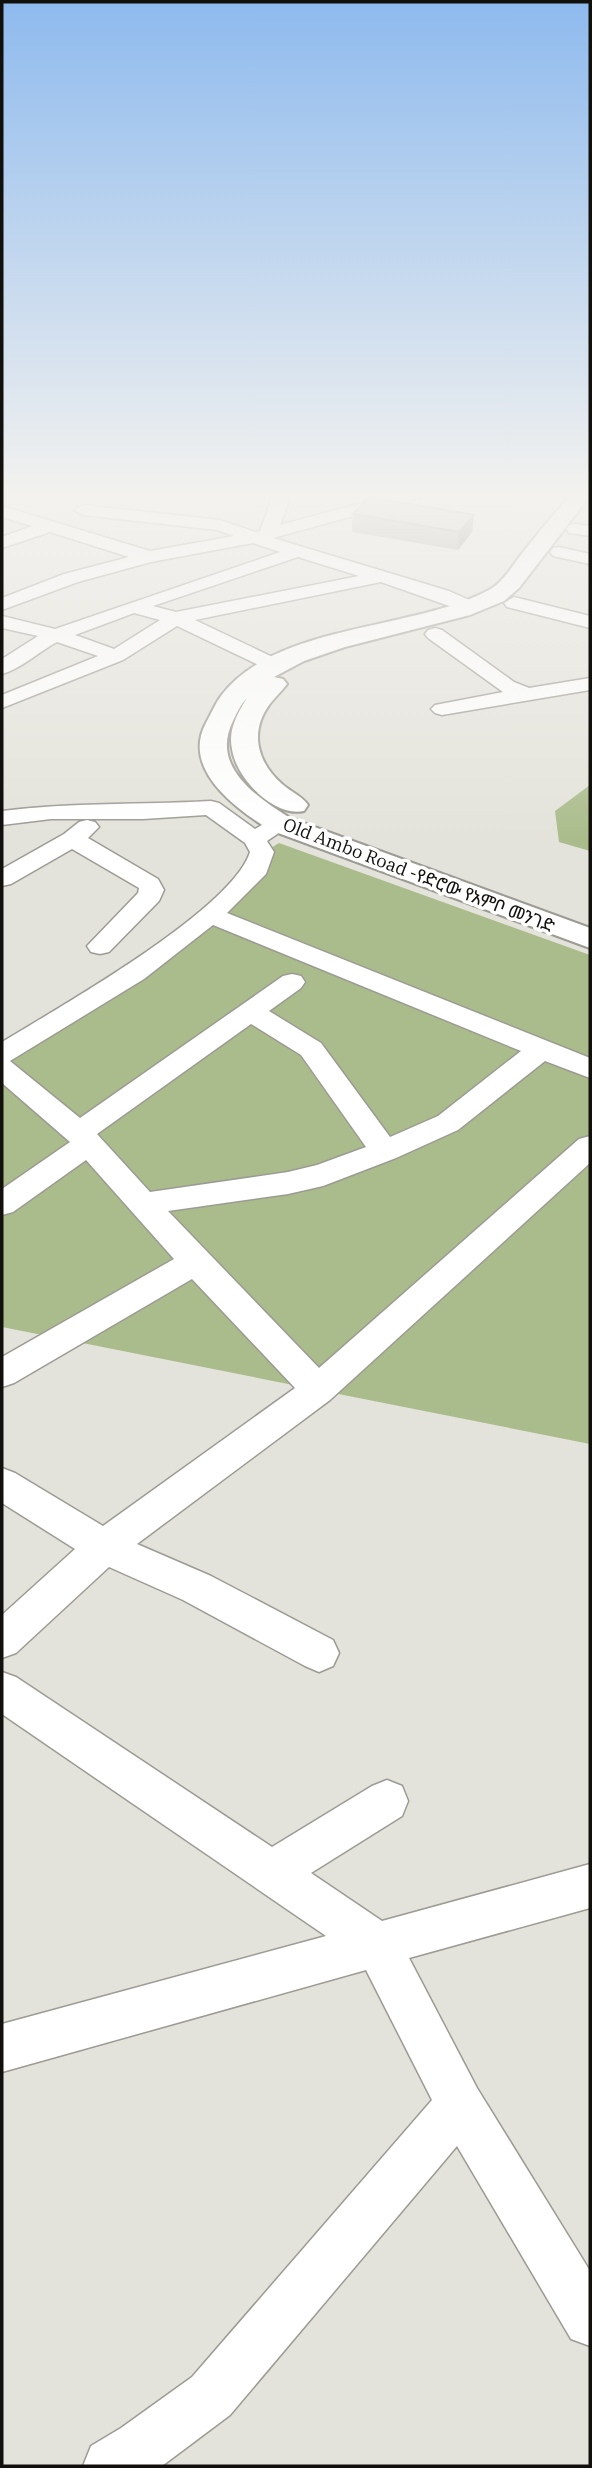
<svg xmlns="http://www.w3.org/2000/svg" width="592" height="2468" font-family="'IBM Plex Serif','Noto Sans Ethiopic',serif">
  <rect width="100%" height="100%" fill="#e4e3db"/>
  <!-- green -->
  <path fill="#aabc8b" d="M590 785V851L559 842 555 811Z
    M279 843 590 955V1444L2 1327V1064L22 1049 148 976 266 851Z"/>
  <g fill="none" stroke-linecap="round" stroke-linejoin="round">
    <defs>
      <path id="minor" d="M269 494H285L288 504 280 525 395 494H421L419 498 273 538 449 591 476 603 479 607 469 613 381 582 195 620 281 661 284 665 281 669H267L177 626 123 660 2 708V695L98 656 57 642C40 651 19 670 2 674V659L38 636 2 628V616L55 629 280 552 253 543 151 562 78 582 2 610V598L64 574 129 557 50 532 2 548V537L32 526 2 517V506L150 551 234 536 217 530 83 515 74 510 83 505 220 520 255 532 260 531 270 504ZM298 557 359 576 176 612 153 606ZM134 613 160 620 114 649 75 635Z
        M575 524 590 526V536L569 533 566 529 569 525Z
        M559 547 590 554V564L553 556 550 552 553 548Z
        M514 597 590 616V628L507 607 504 603Z
        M435 628 442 630 514 682 529 688 590 678V690L442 715 435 713 431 709 435 705 503 692 428 638 425 634 428 630Z
        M211 801 219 803 255 829 272 819H288L292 824 267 841 274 852 266 874 227 913 590 1058V1078L545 1061 458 1130 396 1158 323 1186 288 1194 168 1211 319 1368 579 1139 590 1136V1163L330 1400 137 1544 211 1576 333 1640 339 1653 333 1666 319 1672 305 1666 183 1600 109 1567 16 1653 2 1658V1615L75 1549 2 1503V1468L15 1473 103 1526 295 1388 192 1279 14 1383 2 1387V1357L174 1259 86 1160 13 1212 2 1215V1189L70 1142 2 1083V1042C58 1008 232 910 250 852L245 843 206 815 143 819H51L2 825V811C71 802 141 805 211 801ZM213 925 521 1051 438 1116 390 1137 321 1043 269 1011 301 988 305 982 301 976 292 974 283 976 80 1118 10 1061 144 979ZM251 1024 301 1055 366 1147 317 1165 288 1172 150 1192 97 1134Z
        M87 820 95 822 99 827 88 838 158 879 164 890 159 901 109 952 100 954 91 952 87 946 138 893 139 888 72 849 11 884 2 886V869L64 834 79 822Z
        M2 1672 16 1677 272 1847 372 1786 387 1780 402 1786 408 1801 402 1816 311 1873 382 1921 590 1864V1908L409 1958 477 2088 590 2271V2346L571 2339 457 2146 230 2415 162 2466H83L91 2446 121 2428 192 2377 432 2100 366 1970 2 2072V2024L326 1936 2 1714Z"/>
      <path id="major" d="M571 494 590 496 519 588 504 601 470 615 345 647 304 661 274 677 283 679 287 684C281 692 274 698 269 705 249 733 258 763 282 784 291 792 302 796 308 805L304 811C274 818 236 778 232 749 228 730 237 714 247 698 240 705 237 713 233 721 210 767 257 797 290 818L590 928V948L270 830C236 809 181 769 206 723 211 714 215 704 221 696 276 623 413 631 489 590 504 582 513 564 524 551 539 531 556 513 571 494Z"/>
    </defs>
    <!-- minor casing -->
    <use href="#minor" stroke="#9c9b93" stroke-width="3"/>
    <!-- major casing -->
    <use href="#major" stroke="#9c9b93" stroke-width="4"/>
    <!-- minor -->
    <use href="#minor" fill="#fff" fill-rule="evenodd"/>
    <!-- major -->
    <use href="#major" fill="#fff" fill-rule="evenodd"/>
  </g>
  <!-- wall -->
  <path fill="#a8a69f" d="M353 514 474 515 472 532 458 550 352 532Z"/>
  <!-- shaded-wall -->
  <path fill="#888782" d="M474 515 472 532 458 550 459 532Z"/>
  <!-- building -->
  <path fill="#c3c1b9" stroke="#888782" stroke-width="2" d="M369 497 474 515 459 532 353 514Z"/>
  <!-- sky -->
  <linearGradient id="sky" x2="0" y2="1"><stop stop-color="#8ebaee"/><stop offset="0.59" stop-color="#f3f2ef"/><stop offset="1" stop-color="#f3f2ef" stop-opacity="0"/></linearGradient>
  <rect width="592" height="839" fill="url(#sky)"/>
  <g text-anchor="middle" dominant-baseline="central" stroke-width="7" stroke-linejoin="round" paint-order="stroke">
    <!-- far-street labels -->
    <g font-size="18" fill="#11100d" stroke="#fff">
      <text transform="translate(419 875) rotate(21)">Old Ambo Road -የድሮው የአምቦ መንገድ</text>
    </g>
  </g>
  <!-- border -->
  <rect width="592" height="2468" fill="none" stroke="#11100d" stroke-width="7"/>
</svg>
